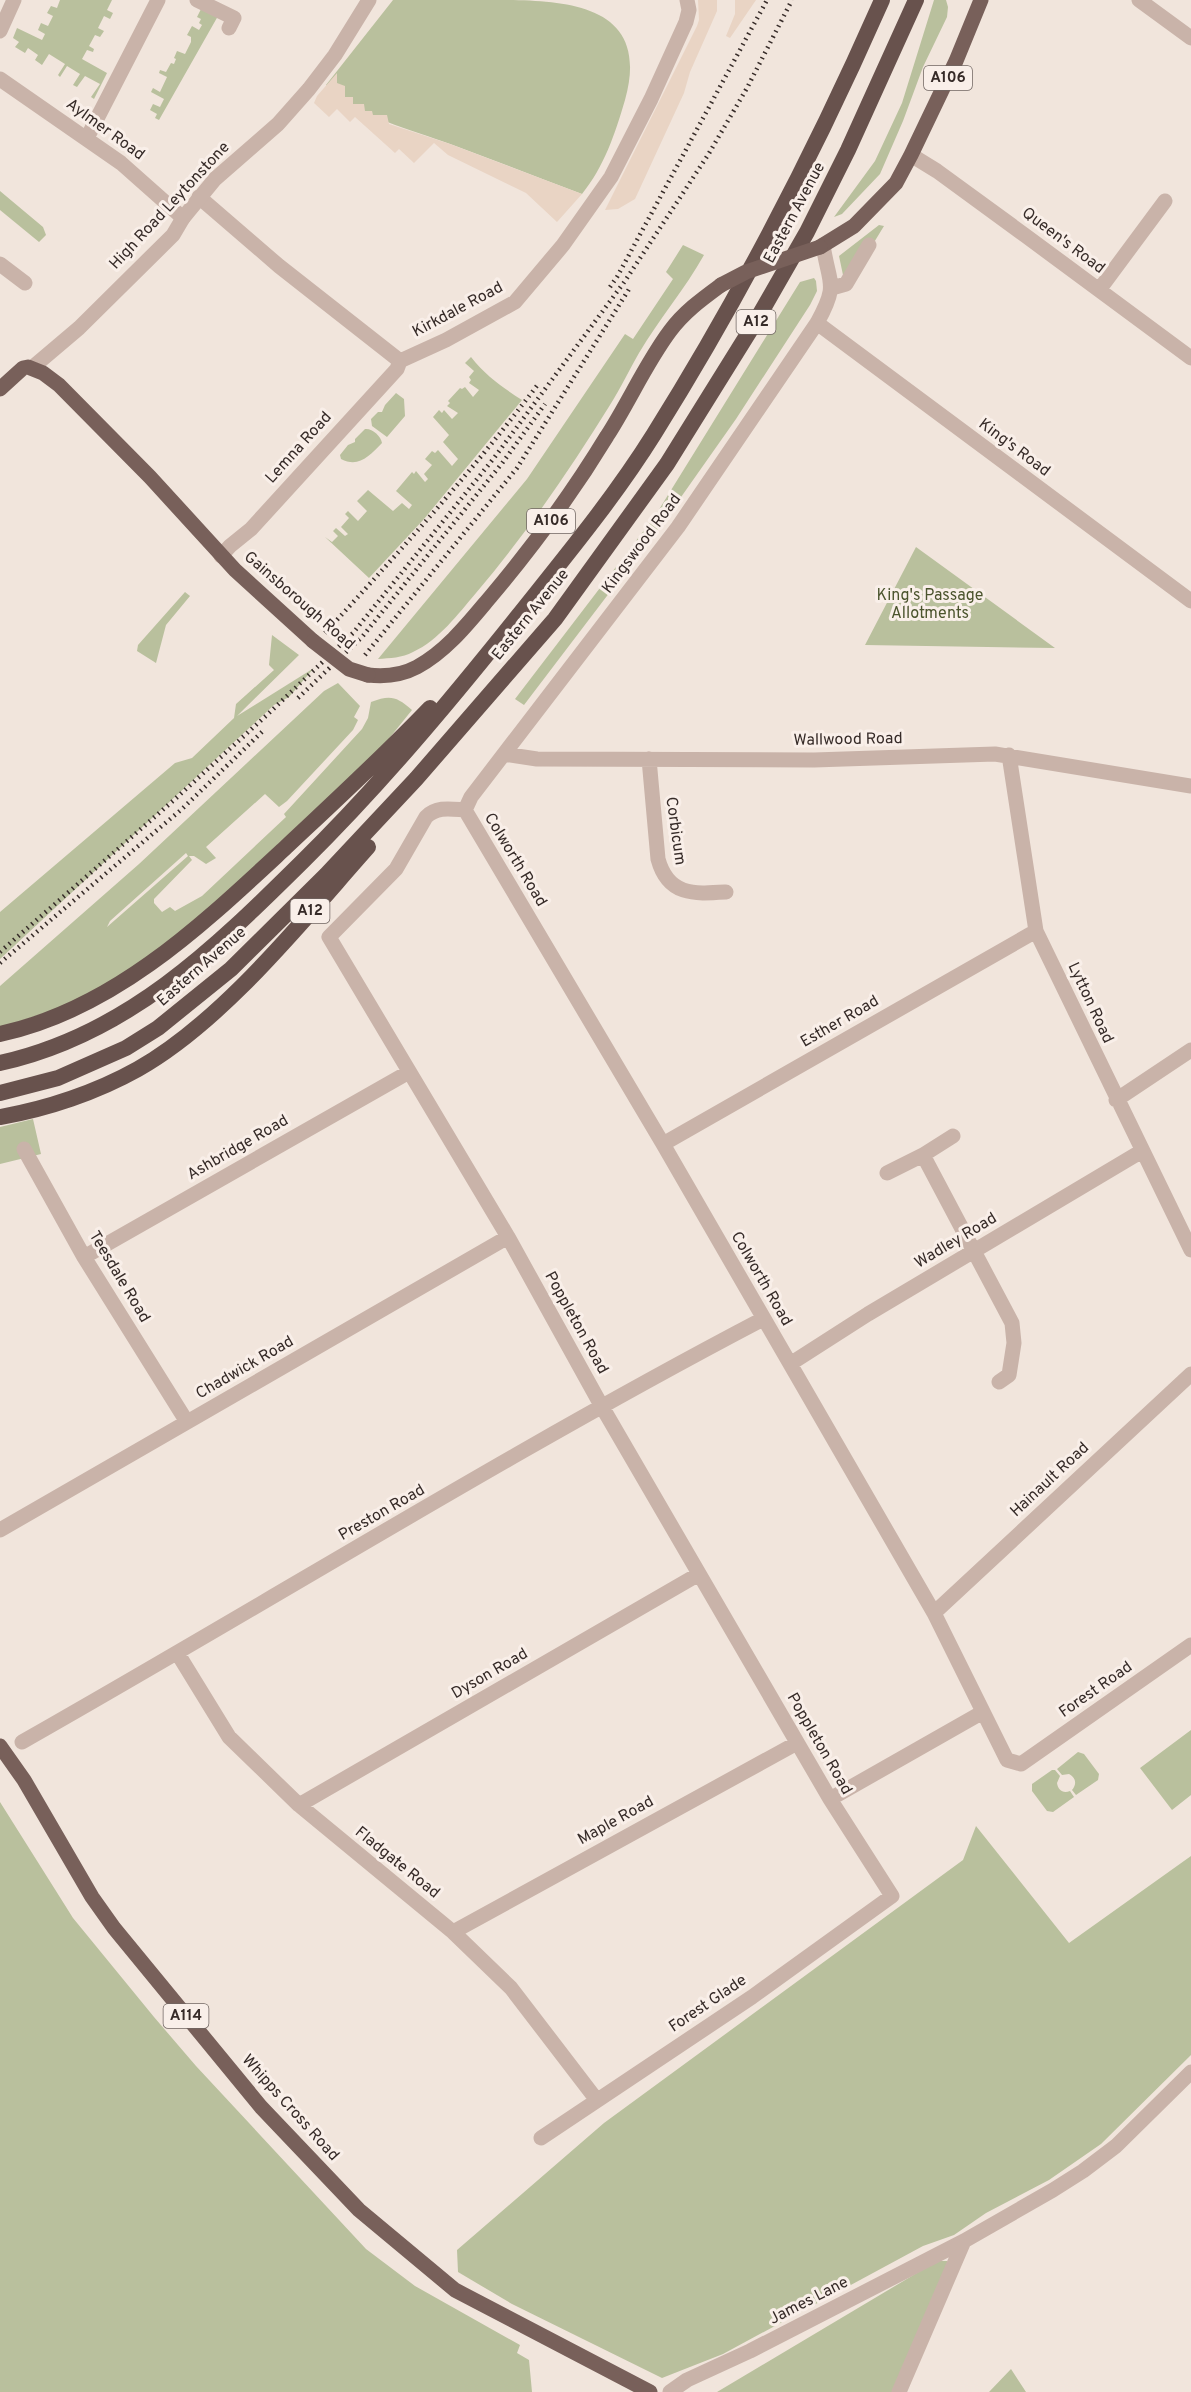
<svg xmlns="http://www.w3.org/2000/svg" width="1191" height="2392" font-family="Overpass,sans-serif">
  <rect width="100%" height="100%" fill="#f1e5dc"/>
  <!-- green -->
  <path fill="#b9c09d" fill-rule="evenodd" d="M60 0H112L107 10 113 13 110 19 104 16 98 28 104 31 100 37 95 35 89 46 94 49 93 52 87 50 82 59 107 73 94 99 91 97 100 84 85 76 77 87 73 85 80 74 67 66 60 77 58 75 65 64 49 54 42 65 35 60 38 55 28 48 25 53 15 47 19 42 13 38 17 28 42 40 45 34 38 30 41 23 48 26 53 16 47 13 51 6 57 8Z
    M393 0C425 0 457 0 489 0 559 0 653 0 625 100 615 134 604 167 582 194 539 178 496 161 453 145 404 127 368 121 326 85Z
    M934 0H946L948 7 947 17 923 67 903 121 880 174 842 214 834 217 875 161 902 103Z
    M202 7 218 16 159 120 155 118 157 114 150 110 153 104 160 107 164 99 151 92 153 88 160 92 167 77 159 73 160 70 166 72 171 63 174 64 176 59 174 58 177 51 185 54 191 42V37L187 35 192 26 199 30 202 25 199 23 201 19 197 17Z
    M0 191 43 227 46 235 39 242 0 210Z
    M879 225 884 226 873 244 843 275 839 256Z
    M683 245 704 255C685 289 659 319 639 353 629 370 621 388 610 405 569 471 526 534 476 593 458 614 439 640 413 652 402 658 390 658 378 659L527 479 625 334 633 339 673 279 666 272Z
    M814 278 816 281 817 291 810 305 736 419 667 517 524 705 515 699 655 516 800 282Z
    M471 357C486 376 502 387 522 400L424 519 369 578 325 537 332 542 338 536 333 531 336 528 345 536 348 534 341 527 349 518 345 514 348 511 358 521 367 511 357 501 368 490 393 511 402 503 409 509 412 505 396 491 412 472 414 474 416 471 425 482 428 479 424 474 432 465 425 459 432 451 435 453 438 450 452 466 458 459 443 442 449 435 433 417 439 410 442 413 444 410 452 419 458 413 447 406 450 403 448 401 460 388 462 389 465 387 473 397 479 390 469 383 471 380 469 377 474 371 465 363Z
    M396 393 404 399 405 416 387 437 372 426 371 419 378 412H382L385 405Z
    M365 429C372 428 381 436 382 443 369 456 359 468 341 459L340 455 348 445 355 442V439Z
    M916 547 1055 648 865 645Z
    M185 592 190 596 166 625 156 663 137 651 138 645Z
    M272 635 299 655 237 716 314 668 289 697 274 705 0 959V912L175 763 192 758 234 718 236 704 274 670 269 665Z
    M338 683 360 706 354 717 358 720 353 730 287 801 279 807 265 794 206 847 216 858 206 864 194 856H189L192 860 154 899V903L162 912 170 907 175 911 202 896 286 817 284 814 362 729 368 718 371 702C390 695 396 696 412 710L383 746 213 905 151 956 74 1003 0 1028V986L139 864 324 691ZM186 853 188 856 107 927 110 921Z
    M33 1119 41 1154 0 1164V1127Z
    M1191 1730V1795L1172 1810 1140 1768Z
    M1078 1752 1084 1754 1099 1774 1098 1780 1076 1795 1072 1790C1077 1784 1076 1778 1069 1774L1062 1775 1057 1769Z
    M1052 1770H1055L1060 1776 1057 1783C1058 1790 1063 1794 1070 1791L1074 1797 1053 1812 1047 1811 1032 1791V1784Z
    M0 1802 73 1918 154 2017 196 2066 366 2249 415 2286 520 2345 517 2353 529 2360 532 2392H0Z
    M976 1826 1069 1943 1191 1856V2055L1101 2144 1049 2180 986 2213 954 2235 923 2246 723 2354 662 2378 512 2304 458 2272 457 2250 604 2123 963 1860Z
    M937 2261H947L948 2267 894 2392H717Z
    M1011 2369 1026 2392H989Z"/>
  <!-- plaza -->
  <path fill="#e9d4c4" d="M698 0H717V11L690 72 684 93 635 199 618 209 605 210 697 26 699 20Z
    M735 0H756L730 38 726 36 735 14Z
    M337 73V83L345 86V97H353V104H364L365 111H372L373 115H387L389 124 450 144 582 194 557 222 526 193 448 155 434 143 414 163 399 149 395 153 355 117 350 122 337 109 329 117 314 103 317 96Z"/>
  <g fill="none" stroke-linecap="round" stroke-linejoin="round">
    <!-- minor -->
    <path stroke="#c9b3a9" stroke-width="15" d="M197 0 234 18 229 28
      M0 31 14 0
      M0 79 121 163 183 218
      M87 138 158 0
      M911 155 937 171 1026 236 1191 358
      M199 197 279 266 400 361
      M0 264 25 283
      M832 288 846 284 869 245
      M1099 290 1165 201
      M817 323 1191 601
      M400 361 446 340 515 302 563 245 611 177 651 99 686 22 689 10 687 0
      M221 556 230 546 251 529 397 369 400 361
      M504 754 537 759 814 760 995 754 1191 786
      M1009 755 1036 931 1191 1250
      M649 759 658 859C668 896 694 894 726 892
      M465 810C451 809 437 806 426 817L396 869 329 937 508 1237 601 1405 830 1799 892 1896 752 1997 541 2138
      M465 810 663 1144 934 1613 1007 1760 1021 1764 1191 1645
      M465 810 471 797 678 527 817 323C839 283 829 285 823 245
      M1116 1100 1191 1050
      M663 1144 1036 931
      M24 1149 84 1257 187 1422
      M923 1155 1012 1323 1014 1343 1009 1375 999 1382
      M887 1173 923 1155 953 1136
      M84 1257 409 1072
      M790 1364 868 1314 1142 1151
      M0 1530 508 1237
      M934 1613 1191 1374
      M178 1654 229 1737 299 1805 453 1932 511 1988 596 2099
      M22 1742C269 1602 511 1451 763 1319
      M830 1799 983 1712
      M299 1805 699 1574
      M453 1932 797 1743"/>
    <!-- tertiary -->
    <path stroke="#c9b3a9" stroke-width="15" d="M1139 0 1191 38
      M33 367 79 328 173 235 183 218 215 179 278 124 309 89 335 55 369 0
      M670 2392 687 2380 750 2351 964 2241 1053 2190 1083 2171 1116 2146 1191 2072
      M899 2392 964 2241"/>
    <!-- primary -->
    <path stroke="#78605a" stroke-width="15" d="M820 247 854 226 896 183 911 155 956 61 981 0
      M0 389 23 368 28 367 43 373 59 385 150 477 235 570 313 641
      M368 675C385 677 402 675 417 667 448 650 470 621 492 595 534 545 573 492 607 436 629 402 646 363 670 331 684 312 702 299 721 285
      M0 1746 24 1780 92 1897 114 1928 261 2107 359 2210 455 2290 650 2392"/>
    <!-- trunk -->
    <path stroke="#68524d" stroke-width="16" d="M0 1034C115 1009 203 924 286 847 335 801 384 756 430 708
      M0 1063C127 1035 214 949 303 861 381 784 450 701 518 616 565 557 614 498 654 434 741 295 816 150 882 0
      M0 1093 58 1078 126 1048 158 1028 231 969 326 875 416 779 555 619 667 464 756 321 807 232 848 150 916 0
      M0 1117C47 1109 97 1092 138 1069 223 1021 303 920 368 847"/>
    <!-- rail -->
    <path stroke="#362b28" stroke-width="4.5" stroke-dasharray="1.5 4.5" stroke-linecap="butt" d="M610 287 617 277 767 0
      M325 633C399 552 473 471 539 383
      M365 655 517 468 631 286
      M298 698 362 637 503 462 545 404
      M0 952 174 800 268 714 353 633 494 458 625 281 708 155 747 88 792 0
      M0 963 182 809 265 729"/>
    <!-- primary-bridge -->
    <path stroke="#78605a" stroke-width="15" d="M721 285 746 272 820 247
      M313 641 349 669 368 675"/>
  </g>
  <g text-anchor="middle" dominant-baseline="central" stroke-width="6" stroke-linejoin="round" paint-order="stroke">
    <!-- shield labels -->
    <g fill="#f9efe9" stroke="#706662" stroke-width="1.5">
      <rect x="924" y="66" width="48" height="24" rx="4.5"/>
      <rect x="736.5" y="310" width="39" height="24" rx="4.5"/>
      <rect x="527" y="509" width="48" height="24" rx="4.5"/>
      <rect x="290.5" y="899" width="39" height="24" rx="4.5"/>
      <rect x="163.5" y="2004" width="45" height="24" rx="4.5"/>
    </g>
    <g font-size="15" font-weight="bold" fill="#362b28">
      <text x="948" y="78">A106</text>
      <text x="756" y="322">A12</text>
      <text x="551" y="521">A106</text>
      <text x="310" y="911">A12</text>
      <text x="186" y="2016">A114</text>
    </g>
    <!-- street labels -->
    <g font-size="16" fill="#362b28" stroke="#f9efe9">
      <text transform="translate(105 130) rotate(36)">Aylmer Road</text>
      <text transform="translate(170 206) rotate(-47)">High Road Leytonstone</text>
      <text transform="translate(795 213) rotate(-62)">Eastern Avenue</text>
      <text transform="translate(1063 241) rotate(37)">Queen's Road</text>
      <text transform="translate(458 310) rotate(-28)">Kirkdale Road</text>
      <text transform="translate(299 448) rotate(-48)">Lemna Road</text>
      <text transform="translate(1014 448) rotate(37)">King's Road</text>
      <text transform="translate(642 544) rotate(-53)">Kingswood Road</text>
      <text transform="translate(299 601) rotate(41)">Gainsborough Road</text>
      <text transform="translate(531 615) rotate(-51)">Eastern Avenue</text>
      <text transform="translate(848 740) rotate(-1)">Wallwood Road</text>
      <text transform="translate(675 831) rotate(82)">Corbicum</text>
      <text transform="translate(515 860) rotate(59)">Colworth Road</text>
      <text transform="translate(202 967) rotate(-41)">Eastern Avenue</text>
      <text transform="translate(1090 1003) rotate(65)">Lytton Road</text>
      <text transform="translate(840 1022) rotate(-30)">Esther Road</text>
      <text transform="translate(238 1148) rotate(-30)">Ashbridge Road</text>
      <text transform="translate(956 1241) rotate(-31)">Wadley Road</text>
      <text transform="translate(119 1277) rotate(59)">Teesdale Road</text>
      <text transform="translate(761 1279) rotate(60)">Colworth Road</text>
      <text transform="translate(576 1323) rotate(61)">Poppleton Road</text>
      <text transform="translate(245 1368) rotate(-30)">Chadwick Road</text>
      <text transform="translate(1050 1480) rotate(-43)">Hainault Road</text>
      <text transform="translate(382 1513) rotate(-30)">Preston Road</text>
      <text transform="translate(490 1674) rotate(-30)">Dyson Road</text>
      <text transform="translate(1096 1690) rotate(-35)">Forest Road</text>
      <text transform="translate(819 1744) rotate(60)">Poppleton Road</text>
      <text transform="translate(616 1821) rotate(-29)">Maple Road</text>
      <text transform="translate(397 1863) rotate(39)">Fladgate Road</text>
      <text transform="translate(708 2004) rotate(-34)">Forest Glade</text>
      <text transform="translate(290 2108) rotate(48)">Whipps Cross Road</text>
      <text transform="translate(809 2301) rotate(-27)">James Lane</text>
    </g>
    <!-- park labels -->
    <g font-size="16" fill="#4b542d" stroke="#f9efe9">
      <text x="930" y="596">King's Passage<tspan x="930" dy="18">Allotments</tspan></text>
    </g>
  </g>
</svg>
